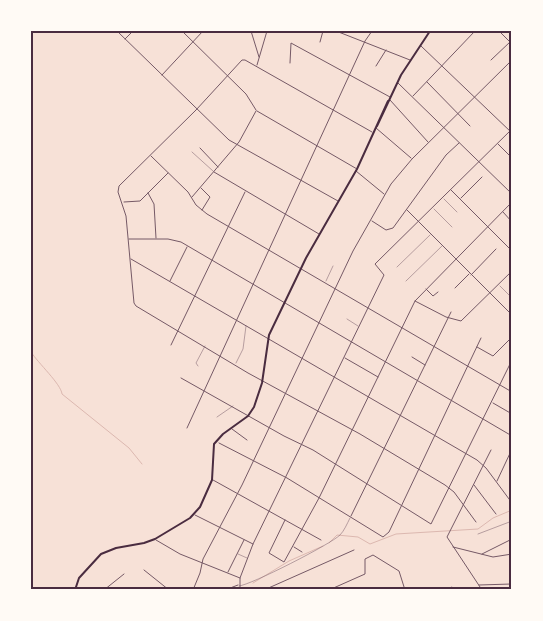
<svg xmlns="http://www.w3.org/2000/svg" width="543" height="621" font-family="Rubik,sans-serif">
  <rect width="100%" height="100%" fill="#f7e1d7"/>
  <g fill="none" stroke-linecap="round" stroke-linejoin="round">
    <!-- stream -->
    <path stroke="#dcb8b0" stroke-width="1" d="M31 352C38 363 61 384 62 394L129 448 142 464
      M329 543 337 535 358 537 370 544 396 534 478 529 493 518 512 510
      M253 583 289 561 323 546"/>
    <!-- service -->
    <path stroke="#755966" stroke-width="0.5" d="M192 152 213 171
      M444 199 457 212
      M434 209 452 227
      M397 267 430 235
      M326 281 333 266
      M406 281 442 246
      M500 286 512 298
      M347 319 358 326
      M236 363 243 349 246 326
      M198 366 196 363 205 346
      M217 417 233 406
      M478 534 512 521
      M238 554 247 558
      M239 586C251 585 331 544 340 535 344 531 347 524 350 518"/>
    <!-- minor -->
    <path stroke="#755966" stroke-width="1" d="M117 31 229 140 338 201
      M182 31 246 94 256 110
      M251 31 259 57
      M336 31 410 60
      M499 31 512 44
      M125 39 133 31
      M320 42 323 31
      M421 46 512 133
      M491 60 510 42
      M290 63 291 43 390 97
      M257 65 267 31
      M376 66 386 50
      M162 75 203 31
      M427 82 470 126
      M398 83 512 194
      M413 96 475 31
      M390 100 428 142
      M257 111 357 169
      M376 128 411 158
      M372 132 245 60H242L196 110 119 186 118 192 126 216 134 303 136 306 248 373 360 434 445 485 454 492 476 522
      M498 144 512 158
      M200 148 218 167
      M151 156 188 192 196 205 207 214 512 392
      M356 171 384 194
      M214 172 319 234
      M201 188 210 197 202 210
      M451 190 512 251
      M148 193 154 204 156 238
      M192 197 239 142 256 111
      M461 198 482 177
      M124 202 140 201 168 173
      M407 210 512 315
      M503 212 512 222
      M372 221 386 230 393 228 446 155 459 143
      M129 239H168L181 242 512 436
      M131 259 477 460 486 468 512 503
      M471 275 496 249
      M170 281 187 247
      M455 288 469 274
      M426 289 433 296 438 292
      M415 301 446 317 461 321 512 271
      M171 345 245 192
      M477 347 493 356 512 337
      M412 357 425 365
      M345 358 378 377
      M181 378 284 436 313 450 431 524 512 360
      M493 403 512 414
      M187 428 365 41 372 31
      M232 429 247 440
      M219 443 287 478 383 537 389 532 481 338
      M213 480 321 540
      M497 481 512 449
      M474 485 496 514
      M195 515 253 544
      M351 516 451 312
      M285 520 269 553 284 562 319 498 415 301 512 202
      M156 540 180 554 240 578
      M294 547 302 552
      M453 547 493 557 512 554
      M482 554 512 539
      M144 570 169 590
      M228 572 244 540
      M479 585 512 584
      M452 587 454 590
      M104 590 124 574
      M132 590 139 588
      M193 590 200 573 203 559 242 485 353 251 391 184 412 159 512 60
      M225 590 238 585
      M240 590V578L253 544 384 275 375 264 512 129
      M264 590 354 550
      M329 590 365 574V559L373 555 399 571 405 590
      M482 590 447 537 491 450"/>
    <!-- secondary -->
    <path stroke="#4a2c40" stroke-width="2" d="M377 126 401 75 430 31
      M75 590 79 578 101 554 116 548 144 543 155 539 190 518 200 507 212 480 214 444 223 434 248 416 254 407 262 383 269 335 306 258 357 169 388 101"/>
  </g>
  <!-- border -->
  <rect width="543" height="621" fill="none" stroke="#fffaf5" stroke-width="65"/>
  <rect x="32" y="32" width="478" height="556" fill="none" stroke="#4a2c40" stroke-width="2"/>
</svg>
